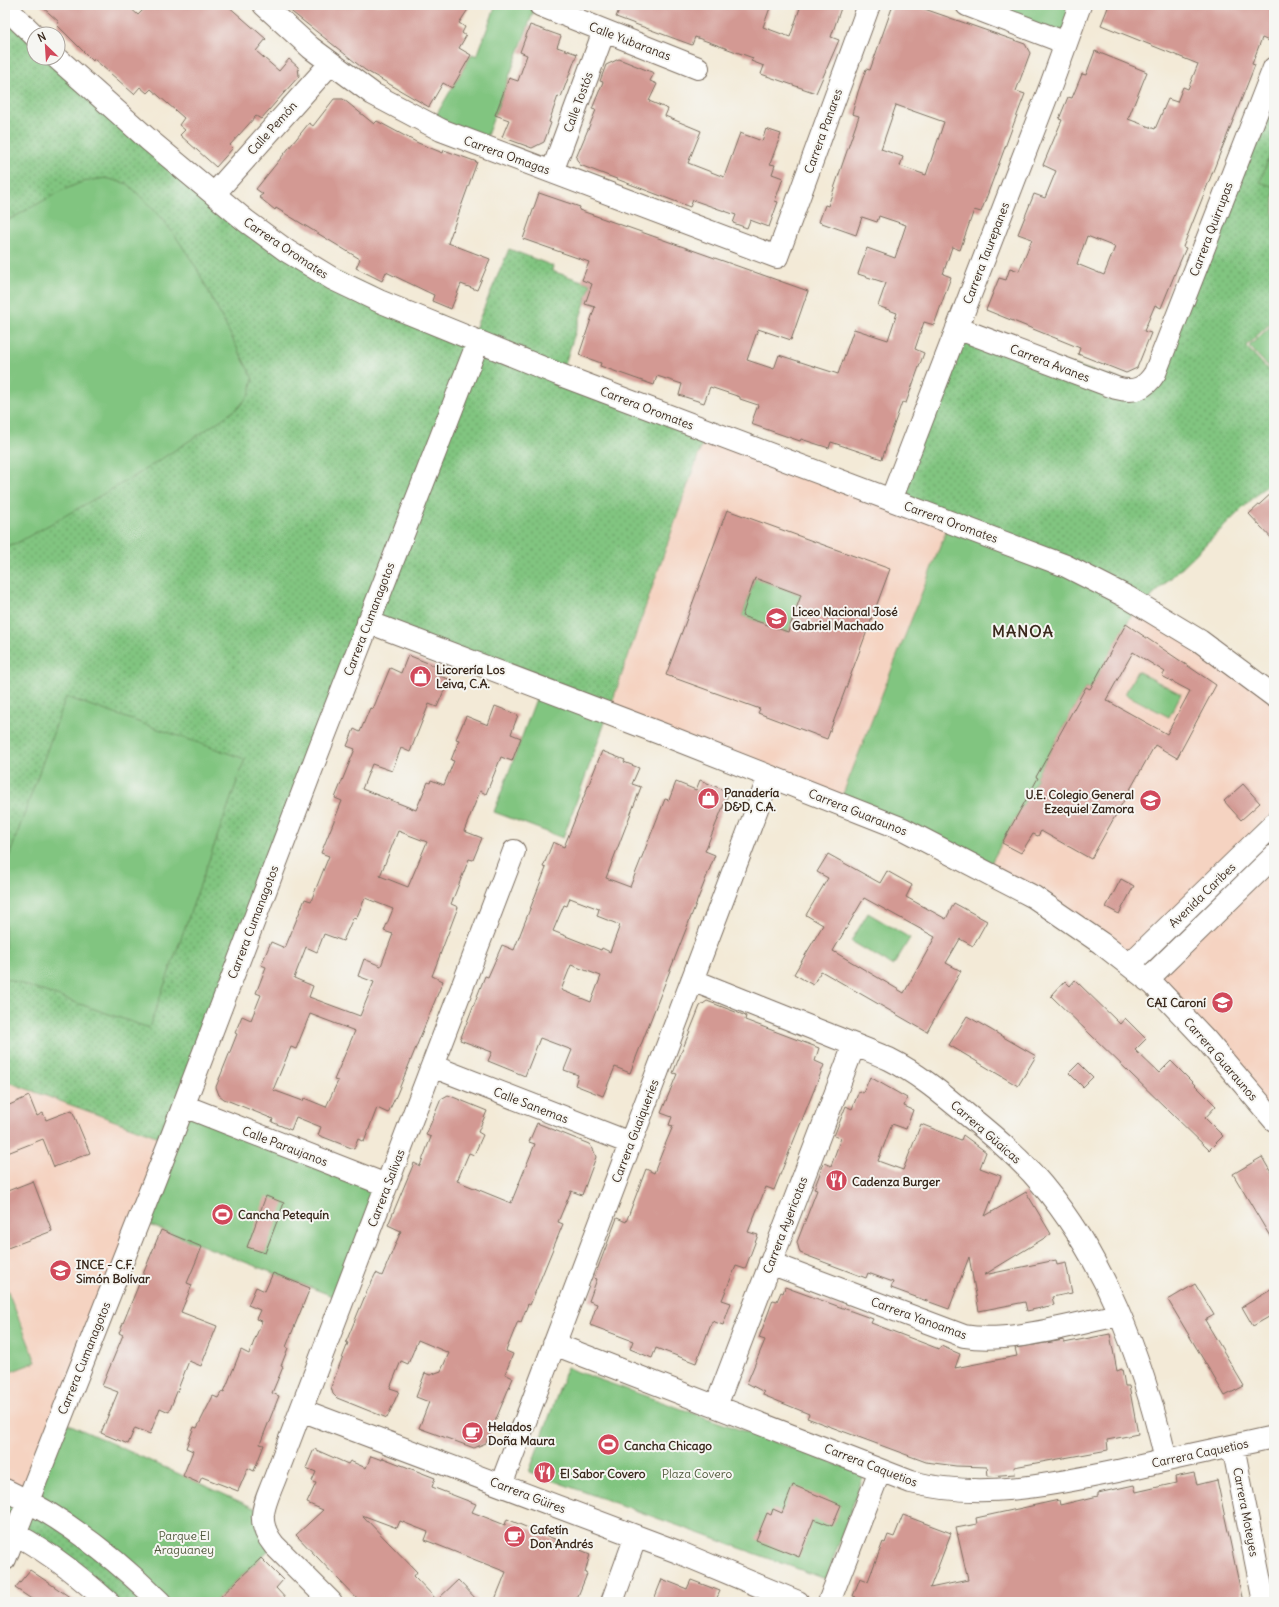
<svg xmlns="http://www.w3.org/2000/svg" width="1279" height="1607" font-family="Delius,sans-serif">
  <defs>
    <pattern id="grass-dots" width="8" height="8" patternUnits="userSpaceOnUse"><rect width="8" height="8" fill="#81c580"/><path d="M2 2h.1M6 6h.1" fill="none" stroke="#6ba068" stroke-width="1.8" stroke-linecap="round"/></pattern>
  </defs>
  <rect width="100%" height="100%" fill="#f6f6f2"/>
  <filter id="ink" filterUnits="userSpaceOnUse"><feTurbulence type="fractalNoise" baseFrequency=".025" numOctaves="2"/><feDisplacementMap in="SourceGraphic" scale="8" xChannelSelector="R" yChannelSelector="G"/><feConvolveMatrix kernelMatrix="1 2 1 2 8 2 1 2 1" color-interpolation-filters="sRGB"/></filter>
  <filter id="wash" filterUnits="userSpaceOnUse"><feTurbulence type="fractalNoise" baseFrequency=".012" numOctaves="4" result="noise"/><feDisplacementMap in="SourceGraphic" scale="16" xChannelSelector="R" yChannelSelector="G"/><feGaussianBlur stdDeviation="0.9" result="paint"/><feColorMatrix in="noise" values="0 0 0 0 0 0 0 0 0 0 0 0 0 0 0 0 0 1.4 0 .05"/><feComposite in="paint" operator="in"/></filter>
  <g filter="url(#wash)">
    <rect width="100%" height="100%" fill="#f3ead7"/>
    <!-- built -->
    <path fill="#f5d3c1" d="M707 430 950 521 839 804 608 714Z
      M1138 604 1274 696V824L1129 965 986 872 1038 778 1036 777 1086 687 1090 689Z
      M1274 856V1120L1153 984Z
      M5 1081 166 1140 27 1498 5 1486Z"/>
    <!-- grass -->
    <path fill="url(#grass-dots)" stroke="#5e784f" d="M5 7 34 35V58H57L287 251 707 430 608 714 369 622 170 1141 5 1081Z
      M1274 68V320L1246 346 1274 376V478L1142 606 891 500 957 328 1144 387Z
      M509 249 553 266 552 271 591 284 562 373 471 338Z
      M5 1490 160 1602H108L5 1529Z"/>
    <!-- park -->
    <path fill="#81c580" stroke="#5e784f" d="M496 5H536L483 146 431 124 472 54 477 56Z
      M967 5H1080L1066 43Z
      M1274 144V187L1260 182Z
      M105 178 128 184 155 211 174 234 196 267 253 379 249 395 238 408 206 430 135 476 17 543 5 546V222L61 191 82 182Z
      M1274 323V373L1249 346Z
      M950 521 1138 604 1090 689 1086 687 1036 777 1038 778 986 872 839 804Z
      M755 578 801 595 788 632 742 616Z
      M1137 671 1181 694 1169 717 1125 694Z
      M540 688 608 714 563 838 494 812Z
      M66 697 245 759 149 1028 5 978V868Z
      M868 913 910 938 893 966 851 941Z
      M184 1106 386 1185 343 1300 139 1221Z
      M5 1284 36 1362 5 1374Z
      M567 1368 864 1474 826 1579 529 1472Z
      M60 1420 263 1512 274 1545 214 1602H160L36 1505Z"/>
    <g id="blocks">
      <!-- building -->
      <path fill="#d39993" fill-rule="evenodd" d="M40 5H127L138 15 148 5H227L266 39 256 51 279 71 289 59 298 67 299 76 261 119 256 116 230 145 233 148 216 167 180 135 185 130 179 125 184 118 151 89 147 93 140 87 134 94 94 59 93 61 57 25 59 22Z
        M283 5H471L459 23 465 27 462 33 466 36 459 48 471 55 452 88 443 83 429 107 365 70Z
        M621 5H771L763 27 790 37 801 5H842L831 37 839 40 816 93 761 74 764 66 751 61 753 58 695 37 692 45 616 17Z
        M893 5H913L939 14 1025 44 1030 53 1016 91 1025 94 1014 123 981 212 974 210 960 250 952 247 943 274 951 277 934 325 924 322 915 349 924 353 906 403 902 402 882 459 831 442 829 448 801 439 800 441 751 424 758 405 740 399V397L710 387 704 403 679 395 682 384 657 376 654 385 600 366 601 363 579 355 595 307 585 304 592 284 582 280 589 262 523 239 539 193 580 207 579 210 808 291 791 340 758 329 747 360 774 369 779 355 838 374 854 329 888 340 897 313 878 306 886 283 858 274 867 248 895 258 906 225 879 216 877 222 862 217 856 235 819 222 825 205 828 206 859 116 852 114 858 92 866 69 870 70ZM896 105 944 122 926 175 900 166 903 157 881 149Z
        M1109 5H1274V43L1262 38 1252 64 1255 65 1183 247 1186 248 1176 271 1161 308 1155 305 1144 331 1151 333 1137 368 1126 373 1078 354 1080 348 986 310 999 278 1006 280 1010 268 1019 271 1032 239 1018 234 1034 194 1045 198 1056 171 1043 165 1062 120 1059 119 1068 97 1072 98 1082 74 1086 75 1095 51 1147 72 1128 119 1155 129 1168 99 1177 102 1183 87 1188 89 1198 64 1101 25ZM1087 236 1115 247 1104 275 1077 264Z
        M530 25 561 36 557 47 577 54 561 97 558 96 549 122 551 123 544 142 532 148 502 137 509 120 495 115 509 78 518 81 527 55 520 52Z
        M619 59 654 73 650 81 657 84 649 101 668 109 665 116 701 131 688 163 724 177 740 133 762 141 766 129 781 134 770 164 775 165 772 174 783 178 775 201 778 202 769 227 750 220 747 228 733 223 736 215 693 200 690 207 580 165 576 158 596 110 592 109 603 82 600 81 606 65Z
        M334 99H343L374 124 377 121 418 143 443 153 444 150 477 162 448 243 490 259 477 290 461 284 451 309 432 301 434 295 386 272 382 281 356 268 360 259 276 208 275 210 259 197 263 194 256 189 309 123 313 126Z
        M1274 491V541L1249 514Z
        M727 510 890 569 827 739 758 713 760 709 666 675ZM755 578 801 595 788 632 742 616Z
        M1126 624 1216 685 1177 758 1155 745 1091 859 1041 831 1038 836 1033 834 1021 853 1002 843 1038 778 1036 777 1086 687 1090 689ZM1133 652 1165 672 1162 676 1190 691 1167 734 1106 700Z
        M408 655 440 668 437 675 449 679 437 707 429 704 410 752 401 748 392 771 372 764 362 789 416 810 428 782 430 783 431 780 444 785 454 761 451 760 459 740 456 739 466 716 488 725 495 706 518 715 511 734 521 738 512 761 501 757 486 794 480 791 464 831 482 838 473 860 469 859 451 904 458 907 432 976 443 981 397 1094 388 1113 377 1108 364 1142 358 1139 354 1149 318 1135 321 1127 296 1117 291 1130 272 1122 273 1119 224 1099 219 1095 216 1087 237 1034 235 1033 242 1016 251 1020 261 995 256 993 266 967 261 965 271 942 285 948 305 899 311 901 329 856 321 853 342 801 335 798 355 749 347 746 354 729 360 732 370 708 373 709 390 668 401 673ZM398 831 427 842 408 887 380 876ZM365 898 393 909 384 931 393 934 381 966 364 959 358 976 374 982 360 1016 309 997 313 986 294 978 306 947 317 952 324 934 343 941 353 918 356 919ZM310 1014 355 1031 334 1080 338 1081 326 1107 304 1098 303 1101 273 1090 291 1047 296 1049Z
        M602 751 625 760 624 762 639 768 632 784 641 787 606 878 630 887 665 799 669 800 676 782 696 790 700 780 729 792 705 851 715 855 630 1073 615 1067 603 1096 575 1085 578 1075 564 1070 572 1050 540 1038 525 1076 488 1061 492 1052 460 1040 485 976 488 977 502 945 514 950 546 868 543 867 553 842 564 847ZM570 898 599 909 597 916 620 925 610 952 602 948 601 950 553 931 564 905 567 906ZM571 965 601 976 591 1002 561 990Z
        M1243 784 1260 803 1241 820 1224 801Z
        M828 854 880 883 887 871 912 885 906 897 946 919 954 903 987 921 973 946 960 939 946 963 961 971 927 1032 821 971 813 985 794 974 823 925 806 915 828 878 817 872ZM864 898 935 937 904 993 833 951Z
        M1121 879 1134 886 1119 914 1106 907Z
        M1075 980 1120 1024 1125 1018 1146 1039 1135 1050 1159 1073 1171 1061 1216 1106 1205 1118 1223 1136 1209 1150 1051 996 1065 981 1070 986Z
        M707 1001 746 1016 745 1020 819 1048 815 1061 824 1065 774 1190 766 1187 748 1232 758 1235 745 1269 736 1266 722 1300 731 1303 723 1325 712 1321 696 1363 656 1348 652 1358 630 1349 633 1341 590 1325 597 1304 589 1301 597 1279 594 1278 617 1218 626 1222 646 1169 654 1173 665 1145 673 1126 669 1125 672 1117 661 1113 677 1074 673 1073 700 1006Z
        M967 1016 1036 1056 1018 1086 949 1045Z
        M1079 1063 1093 1077 1083 1087 1069 1073Z
        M870 1077 907 1098 904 1106 913 1110 906 1129 892 1124 878 1161 903 1170 921 1124 961 1140 963 1135 986 1152 980 1168 1001 1176 985 1216 1026 1192 1051 1234 984 1275 1056 1260 1057 1265 1066 1263 1072 1293 1052 1297 1054 1305 1027 1311 1025 1302 979 1311 969 1257 949 1309 891 1288 893 1282 868 1273 866 1278 800 1253 797 1242 817 1190 814 1189 824 1163 831 1166 841 1138 834 1136 846 1106 852 1109 859 1091 863 1093Z
        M448 1095 487 1111 478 1132 483 1135 474 1155 469 1153 457 1181 511 1203 535 1144 529 1142 537 1123 589 1144 593 1149 596 1157 582 1195 571 1191 558 1222 563 1224 530 1305 528 1304 521 1322 518 1321 506 1351 513 1354 505 1374 513 1378 486 1443 474 1448 419 1428 429 1402 416 1397 425 1373 430 1375 441 1371 449 1353 418 1340 408 1364 401 1361 390 1388 399 1391 387 1418 337 1398 333 1394 331 1387 348 1343 346 1342 367 1291 376 1273 382 1276 401 1231 388 1225 403 1189 414 1163 420 1166 431 1137 426 1135 441 1099Z
        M29 1096 37 1116 43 1113 46 1120 72 1110 90 1153 54 1167 43 1139 5 1154V1107Z
        M1262 1157 1274 1178V1243L1233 1174Z
        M33 1181 52 1231 5 1249V1192Z
        M266 1196 284 1203 265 1253 247 1247Z
        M161 1230 202 1247 187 1283 192 1285 181 1312 217 1326 201 1366 189 1361 169 1412 160 1408 150 1434 135 1428 128 1444 101 1433 118 1392 102 1386 123 1335 119 1333Z
        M273 1273 310 1288 286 1347 288 1348 281 1366 283 1367 272 1393 279 1396 260 1444 264 1445 254 1471 248 1468 238 1491 202 1477 199 1483 183 1476 193 1451 186 1448 194 1427 197 1428 213 1396 218 1398 222 1391 224 1392 241 1350 249 1354 262 1321 256 1319 260 1310 248 1305 256 1287 265 1291Z
        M1195 1284 1214 1315 1205 1320 1244 1386 1225 1396 1168 1300Z
        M785 1287 873 1319 871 1323 939 1349 941 1346 960 1354 955 1368 1017 1356 1015 1348 1064 1340V1343L1110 1334 1117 1371 1122 1369 1125 1386H1129L1138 1434 1107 1440 1108 1450 1014 1467 1015 1474 988 1476 987 1467 956 1466 926 1462 807 1418 809 1414 763 1395 764 1392 747 1383 765 1340 759 1338 773 1300 777 1301 781 1292 783 1293Z
        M1274 1288V1314L1253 1326 1242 1307Z
        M314 1449 348 1464 350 1461 366 1468 371 1456 382 1460 383 1458 435 1478 432 1487 476 1504 472 1512 505 1525 507 1519 590 1554 585 1573 587 1574 578 1596 574 1602H494L506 1572 425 1540 428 1532 400 1521 397 1528 362 1515 417 1572 414 1576 437 1600 458 1580 479 1602H360L296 1535 323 1510 307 1503 316 1483 312 1481 316 1472 306 1468Z
        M1194 1473 1197 1485 1217 1480 1243 1602H854L856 1597 853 1596 860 1578 868 1581 883 1542 885 1543 888 1535 894 1537 903 1515 951 1533 930 1588 968 1580 956 1528 977 1524 976 1518 1059 1500 1060 1505 1098 1496V1493L1134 1485 1136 1492 1176 1483 1175 1477Z
        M793 1485 841 1505 832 1526 814 1519 799 1557 756 1540 767 1513 771 1515 773 1509 782 1513Z
        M261 1558 283 1580 276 1588 289 1602H215Z
        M30 1570 77 1602H36L15 1588Z
        M662 1579 687 1589 691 1580 720 1591 716 1600 719 1602H653Z"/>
    </g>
  </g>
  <g filter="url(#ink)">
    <use href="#blocks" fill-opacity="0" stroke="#7b6d5f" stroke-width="1"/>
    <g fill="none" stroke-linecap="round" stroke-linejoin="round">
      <defs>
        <path id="minor" d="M264 5 311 48 373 94 441 130 777 257 869 5
          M540 5 698 68
          M967 5 1066 43
          M5 7 34 35
          M57 58 149 140 246 221 287 251 333 279 379 301 558 374 1066 566 1127 597 1200 641 1274 696
          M552 172 604 31
          M214 194 331 63
          M957 328 1116 388C1134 393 1145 389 1155 373L1274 68
          M891 500 1051 85 1080 5
          M368 622 662 734 903 829 1034 897 1101 943 1153 984 1206 1040 1274 1120
          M1129 965 1274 824
          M692 980C735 997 779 1015 822 1032 844 1041 867 1049 889 1059 917 1073 941 1093 965 1113 989 1132 1011 1151 1032 1173 1104 1253 1142 1358 1166 1460
          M1147 980 1274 856
          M432 1066 630 1143
          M184 1106 386 1185
          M770 1263 964 1336C1010 1344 1072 1324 1119 1315
          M554 1344 911 1482C985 1501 1059 1483 1132 1468 1179 1457 1227 1447 1274 1437
          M716 1406 854 1045
          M301 1410 678 1552 798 1602
          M1233 1446 1264 1602
          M501 1485 769 777
          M5 1490C62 1516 115 1558 160 1602
          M5 1529C43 1547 77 1574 108 1602
          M5 1559 170 1141 320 747 478 342
          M331 1602 274 1545C254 1520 265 1504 275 1478L514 851
          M612 1602 636 1536
          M829 1602 880 1470"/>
      </defs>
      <!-- minor casing -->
      <use href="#minor" stroke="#7b6d5f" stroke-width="24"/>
      <!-- minor -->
      <use href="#minor" stroke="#fff" stroke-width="22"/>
    </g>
  </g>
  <!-- icons -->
  <defs>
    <symbol id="school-disc" viewBox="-11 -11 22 22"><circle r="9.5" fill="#d1495b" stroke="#f6f6f2"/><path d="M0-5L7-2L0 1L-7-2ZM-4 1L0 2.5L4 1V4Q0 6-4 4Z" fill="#fff"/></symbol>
    <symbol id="shop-disc" viewBox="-11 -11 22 22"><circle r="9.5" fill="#d1495b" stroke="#f6f6f2"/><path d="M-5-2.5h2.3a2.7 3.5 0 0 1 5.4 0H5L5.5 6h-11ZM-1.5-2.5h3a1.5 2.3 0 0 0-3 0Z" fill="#fff"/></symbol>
    <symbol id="university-disc" viewBox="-11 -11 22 22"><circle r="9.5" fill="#d1495b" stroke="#f6f6f2"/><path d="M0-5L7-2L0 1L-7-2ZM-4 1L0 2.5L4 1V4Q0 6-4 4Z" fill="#fff"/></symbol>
    <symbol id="restaurant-disc" viewBox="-11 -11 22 22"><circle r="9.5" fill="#d1495b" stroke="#f6f6f2"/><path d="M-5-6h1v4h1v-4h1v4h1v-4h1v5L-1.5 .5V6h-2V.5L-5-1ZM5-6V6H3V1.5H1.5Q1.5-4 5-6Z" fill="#fff"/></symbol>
    <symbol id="stadium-disc" viewBox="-11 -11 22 22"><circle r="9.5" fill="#d1495b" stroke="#f6f6f2"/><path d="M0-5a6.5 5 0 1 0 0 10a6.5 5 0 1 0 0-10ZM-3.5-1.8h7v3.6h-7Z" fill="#fff"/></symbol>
    <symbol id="cafe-disc" viewBox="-11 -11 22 22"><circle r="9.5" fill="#d1495b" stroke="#f6f6f2"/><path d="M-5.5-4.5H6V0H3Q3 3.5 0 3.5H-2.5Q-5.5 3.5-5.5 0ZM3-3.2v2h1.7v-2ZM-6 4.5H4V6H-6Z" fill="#fff"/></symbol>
  </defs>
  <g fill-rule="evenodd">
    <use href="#school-disc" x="764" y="606" width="25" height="25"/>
    <use href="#shop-disc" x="408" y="664" width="25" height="25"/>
    <use href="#shop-disc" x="696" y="786" width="25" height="25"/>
    <use href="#school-disc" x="1138" y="788" width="25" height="25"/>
    <use href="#university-disc" x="1210" y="990" width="25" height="25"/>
    <use href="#restaurant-disc" x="824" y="1168" width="25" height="25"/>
    <use href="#stadium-disc" x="210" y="1202" width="25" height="25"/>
    <use href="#university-disc" x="48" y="1258" width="25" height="25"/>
    <use href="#cafe-disc" x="460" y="1420" width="25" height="25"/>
    <use href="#stadium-disc" x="596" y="1432" width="25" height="25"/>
    <use href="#restaurant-disc" x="532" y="1460" width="25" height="25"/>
    <use href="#cafe-disc" x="502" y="1524" width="25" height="25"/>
  </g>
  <g text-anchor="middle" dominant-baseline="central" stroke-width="4" stroke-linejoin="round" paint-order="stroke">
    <!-- street labels -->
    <g font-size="12" fill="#3b2a1e" stroke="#f6f6f2">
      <text transform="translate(630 41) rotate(21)">Calle Yubaranas</text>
      <text transform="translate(578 102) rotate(-70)">Calle Tostós</text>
      <text transform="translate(272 128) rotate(-48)">Calle Pemón</text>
      <text transform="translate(823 131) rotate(-70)">Carrera Panares</text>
      <text transform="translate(507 155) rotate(20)">Carrera Omagas</text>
      <text transform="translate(1211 229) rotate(-69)">Carrera Quirrupas</text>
      <text transform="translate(286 248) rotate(34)">Carrera Oromates</text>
      <text transform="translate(986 253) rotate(-69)">Carrera Taurepanes</text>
      <text transform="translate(1050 363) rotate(21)">Carrera Avanes</text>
      <text transform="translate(647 408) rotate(21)">Carrera Oromates</text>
      <text transform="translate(951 522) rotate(20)">Carrera Oromates</text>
      <text transform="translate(369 619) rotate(-69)">Carrera Cumanagotos</text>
      <text transform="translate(858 812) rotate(22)">Carrera Guaraunos</text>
      <text transform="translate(1202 895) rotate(-44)">Avenida Caribes</text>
      <text transform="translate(253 922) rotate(-69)">Carrera Cumanagotos</text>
      <text transform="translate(1221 1059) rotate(49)">Carrera Guaraunos</text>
      <text transform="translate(531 1105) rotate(21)">Calle Sanemas</text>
      <text transform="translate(635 1131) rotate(-69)">Carrera Guaiqueríes</text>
      <text transform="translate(986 1132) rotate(41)">Carrera Güaicas</text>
      <text transform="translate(285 1146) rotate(21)">Calle Paraujanos</text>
      <text transform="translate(386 1188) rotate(-69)">Carrera Salivas</text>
      <text transform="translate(785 1225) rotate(-69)">Carrera Ayericotas</text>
      <text transform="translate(919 1318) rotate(20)">Carrera Yanoamas</text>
      <text transform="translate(84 1358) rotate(-68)">Carrera Cumanagotos</text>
      <text transform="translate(1200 1453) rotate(-12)">Carrera Caquetios</text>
      <text transform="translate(871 1465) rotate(21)">Carrera Caquetios</text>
      <text transform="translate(528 1495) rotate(21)">Carrera Güires</text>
      <text transform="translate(1246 1512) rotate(79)">Carrera Moteyes</text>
    </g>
    <!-- poi labels -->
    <g font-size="12" font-weight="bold" fill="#3b2a1e" stroke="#f6f6f2" text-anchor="start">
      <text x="792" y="611">Liceo Nacional José<tspan x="792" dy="14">Gabriel Machado</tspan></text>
      <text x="436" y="669">Licorería Los<tspan x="436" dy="14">Leiva, C.A.</tspan></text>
      <text x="724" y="792">Panadería<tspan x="724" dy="14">D&amp;D, C.A.</tspan></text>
      <text x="1134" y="794" text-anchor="end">U.E. Colegio General<tspan x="1134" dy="14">Ezequiel Zamora</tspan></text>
      <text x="1206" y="1002" text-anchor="end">CAI Caroní</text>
      <text x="852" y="1181">Cadenza Burger</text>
      <text x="238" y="1214">Cancha Petequín</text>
      <text x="76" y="1264">INCE - C.F.<tspan x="76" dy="14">Simón Bolívar</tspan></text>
      <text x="488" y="1426">Helados<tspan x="488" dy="14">Doña Maura</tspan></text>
      <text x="624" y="1445">Cancha Chicago</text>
      <text x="560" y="1473">El Sabor Covero</text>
      <text x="530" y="1529">Cafetín<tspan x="530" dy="14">Don Andrés</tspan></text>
    </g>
    <!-- park labels -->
    <g font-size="12" fill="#50583b" stroke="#f6f6f2">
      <text x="697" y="1473">Plaza Covero</text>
      <text x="184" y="1535">Parque El<tspan x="184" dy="14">Araguaney</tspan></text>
    </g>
    <!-- district labels -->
    <g font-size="16" font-weight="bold" letter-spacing="1" fill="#3b2a1e" stroke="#f6f6f2">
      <text x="1023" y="631">MANOA</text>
    </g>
  </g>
  <!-- margin -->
  <rect width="1279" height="1607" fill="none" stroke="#f6f6f2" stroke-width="20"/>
  <!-- north arrow -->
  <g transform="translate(46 46) rotate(335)"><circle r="19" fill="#f6f6f2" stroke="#aba49d"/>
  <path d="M0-3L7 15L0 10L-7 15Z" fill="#d1495b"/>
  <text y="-6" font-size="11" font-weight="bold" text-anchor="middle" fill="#3b2a1e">N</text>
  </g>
</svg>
